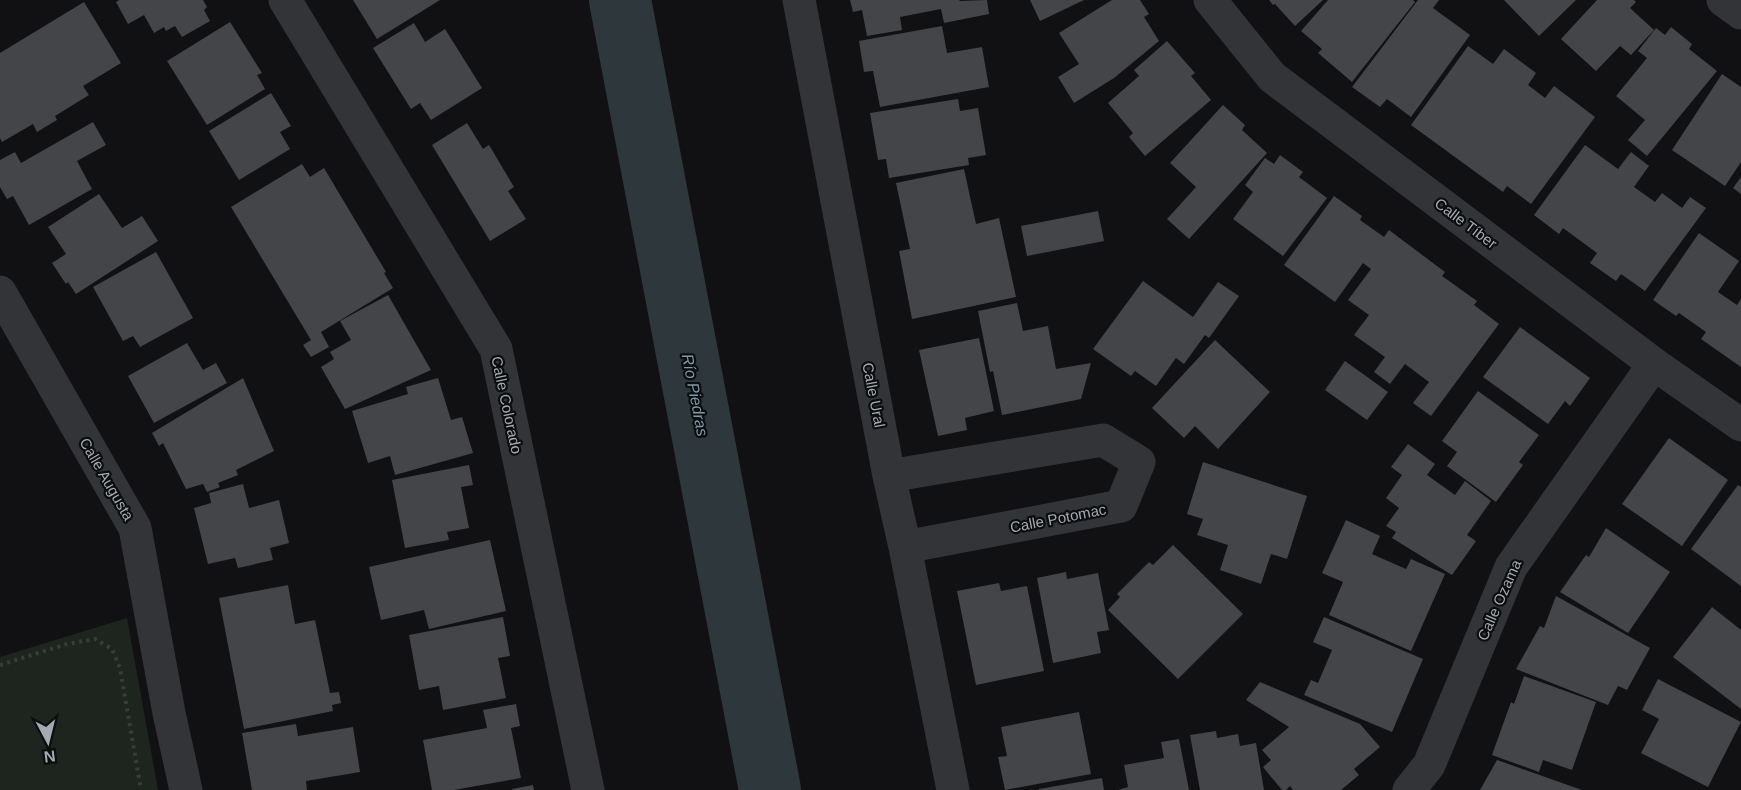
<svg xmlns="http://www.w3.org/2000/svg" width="1741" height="790" font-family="Arial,sans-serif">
  <rect width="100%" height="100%" fill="#111113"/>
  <!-- green -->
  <path fill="#1e251f" d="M127 618 158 790H0V657Z"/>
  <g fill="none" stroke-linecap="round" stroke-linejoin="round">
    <!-- river -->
    <path stroke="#2e373c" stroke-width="62" d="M620 0 770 790"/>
  </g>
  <!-- building -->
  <path fill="#434548" d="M119 0H203L207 7 204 10 210 21 182 37 175 26 166 31 164 27 154 33 144 15 128 24 116 2Z
    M353 0H440L377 39Z
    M850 0H959L960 1 987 0 989 14 944 23 941 9 900 17 902 30 867 36 862 10 853 12Z
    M1030 0H1084L1040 21Z
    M1112 0H1140L1149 14 1144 17 1159 41 1114 78 1074 103 1058 77 1079 64 1059 33Z
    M1269 0H1323L1295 26 1275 4 1273 5Z
    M1328 0H1413L1415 2 1352 82 1318 53 1322 49 1301 31Z
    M1418 0H1439L1433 8 1470 35 1411 117 1387 99 1380 107 1352 87Z
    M1504 0H1576L1539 36Z
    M1597 0H1634L1636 2 1630 8 1654 30 1631 55 1620 46 1596 71 1561 39Z
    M84 2 121 63 83 86 89 95 55 116 57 120 37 132 33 124 2 142 0 138V53Z
    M230 22 262 73 257 75 265 89 207 125 167 61Z
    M414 23 425 42 445 29 482 88 431 120 420 103 411 109 373 48Z
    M942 26 947 53 982 47 989 87 880 107 873 71 864 72 859 41Z
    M1671 27 1692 44 1689 49 1717 71 1647 156 1628 140 1645 120 1616 96 1647 58 1638 51 1656 28 1665 35Z
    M1167 41 1195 73 1191 76 1211 100 1145 156 1129 137 1133 133 1108 103 1139 76 1134 70Z
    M1468 46 1493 64 1504 49 1536 73 1528 85 1545 98 1554 86 1595 117 1531 204 1507 186 1503 192 1411 125Z
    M1722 74 1741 87V162L1725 186 1672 150Z
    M271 93 291 126 280 132 290 149 239 180 209 131Z
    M958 99 960 111 978 108 986 155 968 158 969 165 889 178 886 159 878 160 870 113Z
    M1223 105 1245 125 1242 130 1267 153 1189 239 1167 219 1196 187 1170 163Z
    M93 122 106 145 77 161 92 189 29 225 13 196 7 199 0 187V160L15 152 21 163Z
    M467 123 483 149 489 145 514 187 508 191 526 219 490 241 432 145Z
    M1585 145 1618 169 1631 152 1649 166 1634 187 1655 202 1662 193 1682 208 1690 197 1706 208 1645 291 1621 274 1616 281 1590 263 1597 253 1563 228 1559 234 1534 215Z
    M1280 155 1303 172 1299 177 1327 198 1283 256 1233 219 1253 192 1245 185 1265 158 1274 164Z
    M302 164 310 177 324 168 386 272 384 273 393 288 321 332 329 347 311 357 303 345 311 340 231 207Z
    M964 169 976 224 999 218 1016 297 912 319 899 251 910 249 896 183Z
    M1741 177V194L1733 188Z
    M99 194 122 228 142 216 158 241 76 294 68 282 66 284 52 263 66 254 48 227Z
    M1334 196 1362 216 1360 220 1384 237 1389 230 1445 272 1442 276 1477 301 1474 305 1499 324 1431 416 1413 403 1429 382 1405 364 1390 384 1374 372 1385 357 1354 335 1369 315 1348 300 1371 269 1363 263 1335 302 1284 265Z
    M1098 211 1104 241 1027 256 1021 226Z
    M1699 233 1739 261 1718 292 1737 305 1741 299V367L1701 339 1706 332 1679 313 1676 316 1653 300Z
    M156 252 193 318 140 347 133 336 123 341 93 287Z
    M1143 281 1193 317 1218 282 1239 296 1209 338 1205 335 1184 364 1176 358 1156 386 1135 371 1131 376 1093 349Z
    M388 295 431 370 345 409 321 367 334 359 330 352 351 340 340 321Z
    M1017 303 1023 331 1048 326 1056 369 1091 363 1081 399 1002 415 993 371 990 372 978 311Z
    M1520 327 1590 378 1570 406 1565 401 1548 424 1483 377Z
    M979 338 994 411 965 418 967 430 938 436 919 350Z
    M1215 340 1270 392 1218 449 1195 426 1184 438 1152 408Z
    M187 343 203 370 216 363 227 383 154 423 128 376Z
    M1345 361 1388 392 1367 420 1325 390Z
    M243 378 274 451 236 470 238 475 218 483 220 487 207 492 203 484 186 489 163 443 159 446 152 433Z
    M438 378 451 420 462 417 473 453 395 475 390 456 368 463 352 411 408 394 406 387Z
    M1478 391 1539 435 1519 462 1523 465 1496 502 1447 466 1457 452 1442 441Z
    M1669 438 1728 480 1682 546 1622 504Z
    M1408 444 1435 464 1427 475 1455 495 1465 481 1491 501 1467 535 1476 541 1452 575 1392 538 1396 532 1386 526 1399 508 1386 498 1402 475 1391 467Z
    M1203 462 1307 496 1287 559 1271 554 1261 584 1220 570 1228 545 1197 535 1203 519 1187 514Z
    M469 465 473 485 461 487 469 528 447 532 449 540 405 548 392 480Z
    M243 484 249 508 279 500 289 543 270 548 273 560 238 568 235 558 208 564 194 508 211 503 209 493Z
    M1738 485 1741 487V586L1691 549Z
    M1346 520 1380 536 1372 554 1406 569 1411 559 1445 574 1411 651 1329 615 1343 582 1322 573Z
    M1606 528 1670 572 1628 633 1560 592 1586 555 1589 557Z
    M490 540 506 611 429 629 424 610 381 620 369 567Z
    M1173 545 1243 614 1178 679 1108 610 1120 597 1117 594 1149 562 1153 565Z
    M1066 572 1067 579 1098 573 1109 630 1097 632 1101 653 1053 663 1037 578Z
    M999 583 1001 591 1027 586 1044 671 976 685 957 591Z
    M288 585 295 624 315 620 330 693 339 692 341 703 332 705 333 711 244 729 219 598Z
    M1556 596 1650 648 1627 690 1618 686 1608 705 1516 669 1540 626 1544 628Z
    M1712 607 1741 630V709L1673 657Z
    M503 617 510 656 498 658 506 698 443 710 439 686 419 690 409 635Z
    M1324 617 1423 659 1392 732 1304 695 1311 680 1318 683 1332 650 1313 642Z
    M1524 676 1596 702 1572 770 1543 760 1539 772 1492 755 1511 702 1514 704Z
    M1658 679 1741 722 1708 787 1641 753 1659 719 1642 710Z
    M1260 682 1360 724 1380 747 1354 769 1359 775 1341 790H1293L1290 786 1286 790H1282L1263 767 1271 760 1262 750 1289 727 1246 700Z
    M516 704 520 726 511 728 521 778 454 790H432L423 740 487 728 483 710Z
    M1079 712 1091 774 1005 790 998 757 1007 756 1001 727Z
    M296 724 298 736 353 727 360 772 306 781 307 790H252L242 733Z
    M1216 731 1217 738 1238 734 1240 746 1256 743 1264 790H1200L1190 735Z
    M1179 739 1189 790H1118L1128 787 1124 765 1164 758 1161 742Z
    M1497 760 1582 790H1480Z
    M1102 778 1104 790H1039V789Z
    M533 785 534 790H512V789Z"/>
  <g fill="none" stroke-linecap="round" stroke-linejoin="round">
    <!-- path -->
    <path stroke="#393b3e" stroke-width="4" stroke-dasharray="3 4.5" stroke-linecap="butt" d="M0 665 67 644 95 639 112 649 120 668 141 790"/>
    <!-- street -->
    <path stroke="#333437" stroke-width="33" d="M285 0 496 349 588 790
      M799 0 889 476 905 547 953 790
      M1210 0 1272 77 1654 364 1741 425
      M1723 0 1741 13
      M0 292 135 528 169 713 186 790
      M889 476 1103 440 1139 462 1121 506 905 547
      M1409 790 1429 765 1511 567 1654 364"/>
  </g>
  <g text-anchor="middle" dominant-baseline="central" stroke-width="4.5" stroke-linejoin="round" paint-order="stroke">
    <!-- street labels -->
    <g font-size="15" fill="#a4a9b2" stroke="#0c0d0e">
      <text transform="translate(1466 223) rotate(37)">Calle Tíber</text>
      <text transform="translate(874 395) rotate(79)">Calle Ural</text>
      <text transform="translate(507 405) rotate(78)">Calle Colorado</text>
      <text transform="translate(107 479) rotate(60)">Calle Augusta</text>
      <text transform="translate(1058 518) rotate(-11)">Calle Potomac</text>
      <text transform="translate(1499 600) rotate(-66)">Calle Ozama</text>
    </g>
    <!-- water labels -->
    <g font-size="16" font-style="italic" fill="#7e99aa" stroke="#0c0d0e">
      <text transform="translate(695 395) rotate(79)">Río Piedras</text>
    </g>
  </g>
  <!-- north arrow -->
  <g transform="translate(48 742) rotate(173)" stroke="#0c0d0e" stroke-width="4.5" paint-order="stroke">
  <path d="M0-4.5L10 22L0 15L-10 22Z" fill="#a4a9b2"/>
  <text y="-9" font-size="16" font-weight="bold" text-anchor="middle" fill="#a4a9b2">N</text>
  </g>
</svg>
